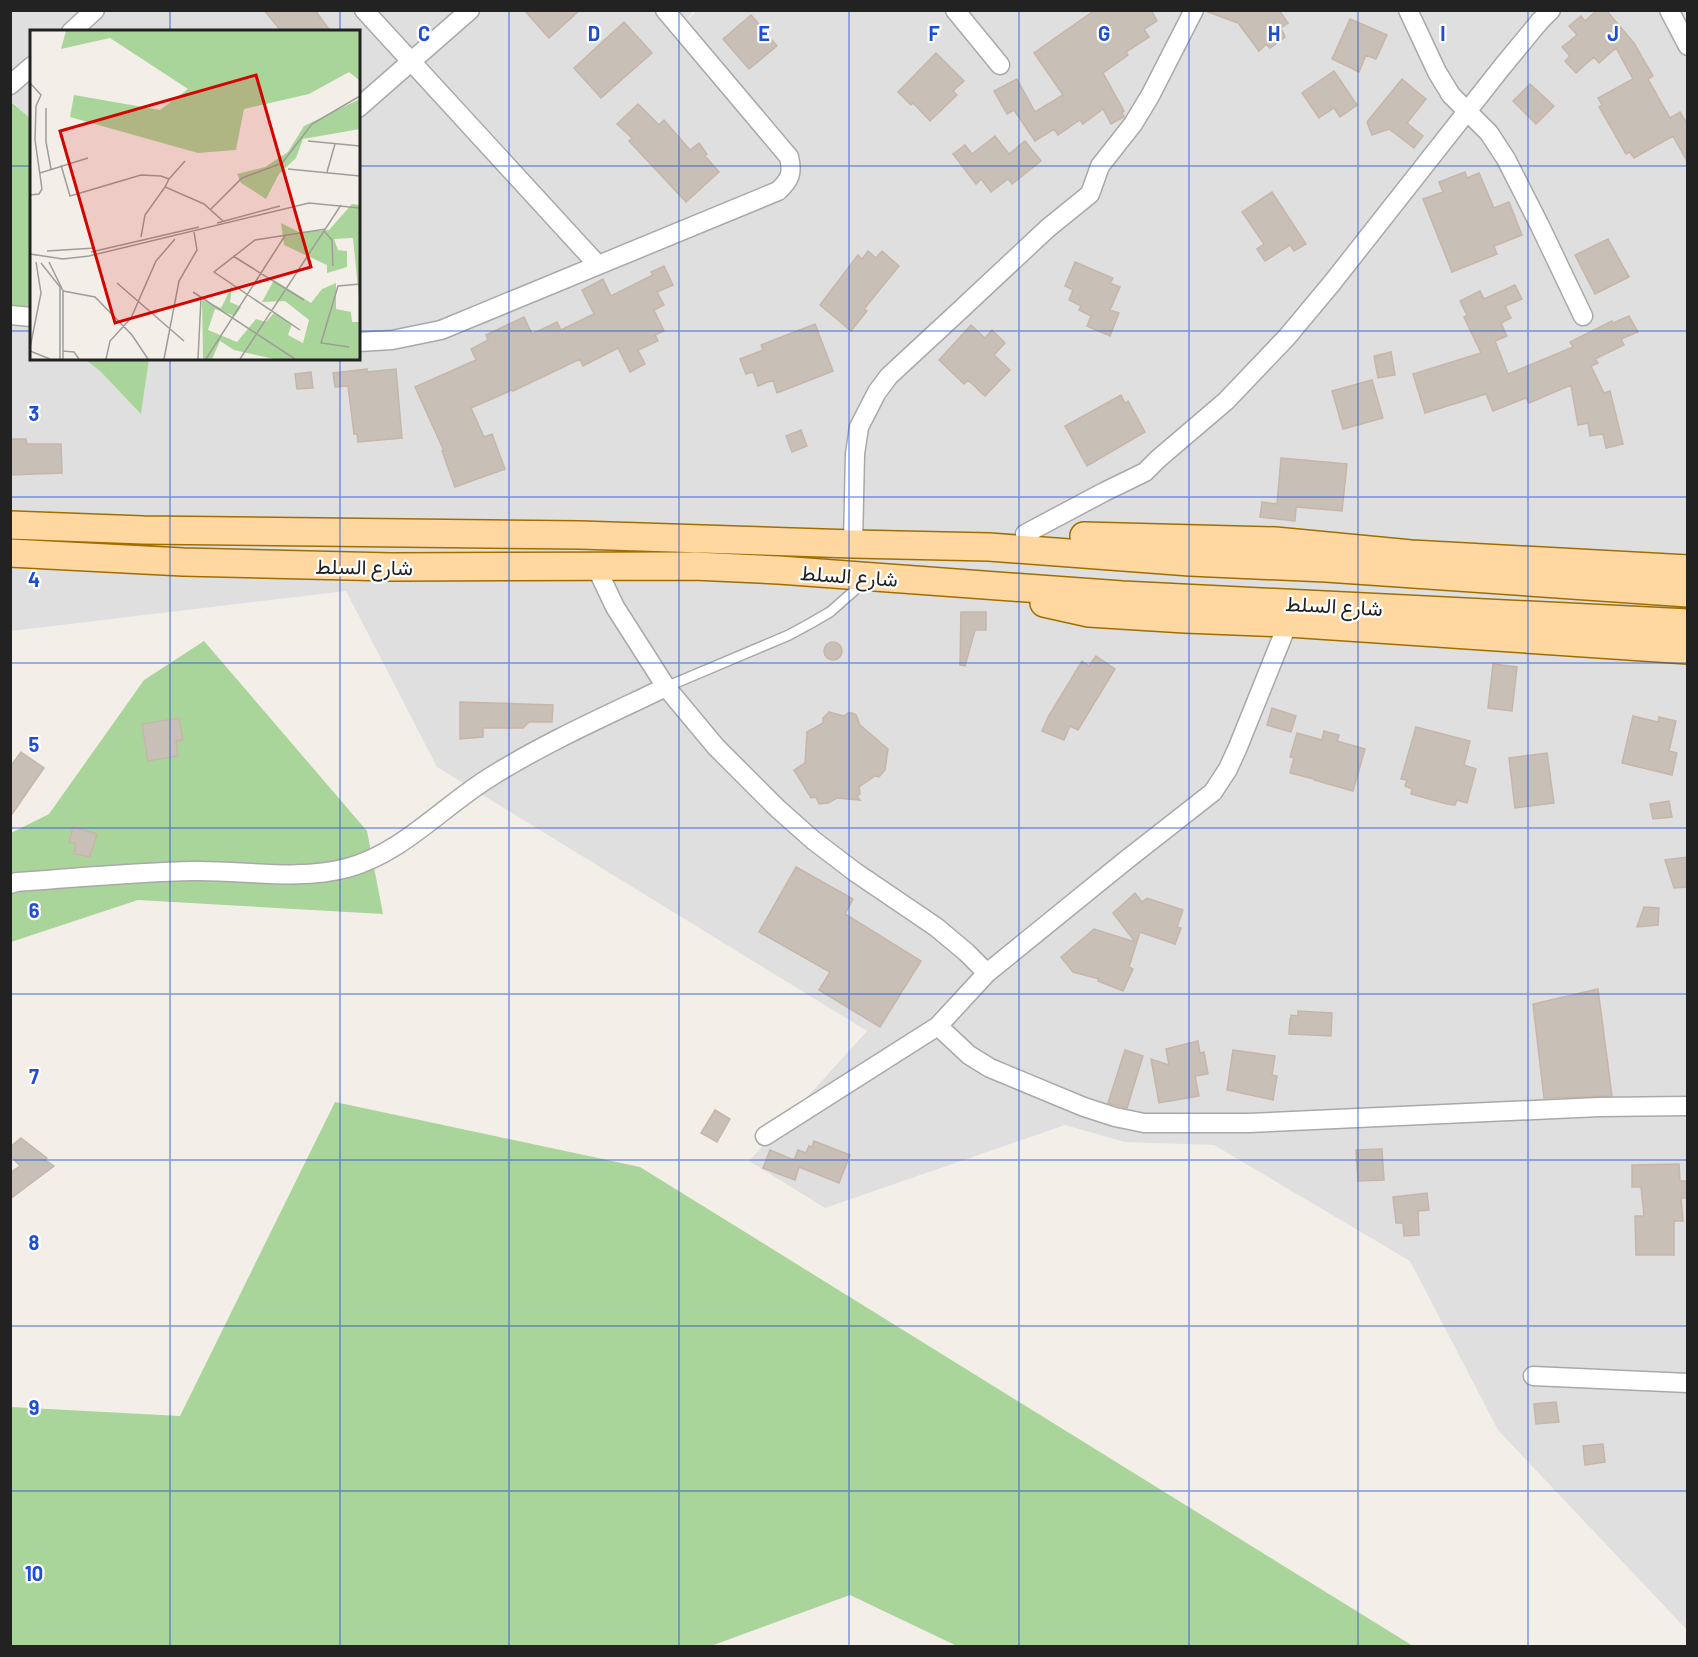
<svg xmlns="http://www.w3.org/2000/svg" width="1698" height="1657" font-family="Barlow,Vazirmatn,sans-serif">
  <rect width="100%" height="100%" fill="#f3efe8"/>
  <!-- residential -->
  <path fill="#e0dfdf" d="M697 10 1687 11V1630L1498 1430 1410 1261 1214 1145 1125 1142 1065 1125 825 1208 749 1161 867 1031 437 767 346 591 11 631V305L19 306 31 316 32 358 85 359 100 371 141 413 149 359 358 358V32H32L31 119 11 101V11H693L684 25Z"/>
  <!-- forest -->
  <path fill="#aad59a" d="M10 101 31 119V316L19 306 11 305Z
    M85 359H149L141 414 100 371Z
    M204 641 367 831 383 914 138 900 11 942V833L49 814 144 680Z
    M335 1102 640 1167 1413 1646H957L850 1595 711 1646H11V1407L180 1416Z"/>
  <!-- building -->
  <path fill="#c8bfb7" stroke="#c6b6a9" stroke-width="1.5" d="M264 10H315L331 32H282Z
    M524 10H580L549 38Z
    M1095 10H1151L1157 21 1144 29 1149 37 1126 52 1128 55 1103 73 1124 111 1122 112 1124 117 1111 124 1103 109 1083 124 1080 120 1058 135 1054 129 1035 141 1014 110 1007 114 994 91 1017 79 1035 112 1063 95 1034 53Z
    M1208 10H1279L1288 23 1281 28 1285 37 1270 48 1266 44 1259 51 1238 23 1208 12Z
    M1597 10H1606L1634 43 1653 76 1648 79 1670 118 1680 112 1688 125V163L1673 136 1634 158 1630 152 1626 154 1599 107 1602 105 1598 98 1633 79 1616 48 1599 63 1594 57 1576 73 1565 61 1570 56 1562 47 1577 35 1569 26 1581 16 1585 21Z
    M751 15 777 46 749 69 723 39Z
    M1350 19 1387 35 1376 59 1366 55 1359 72 1332 59Z
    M624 22 652 53 601 98 574 68Z
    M936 53 964 81 953 91 957 95 930 121 913 103 911 105 898 92Z
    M1334 71 1357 105 1340 117 1334 108 1319 118 1302 93Z
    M1402 79 1426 99 1407 123 1423 136 1414 148 1389 129 1372 135 1367 122Z
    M1530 84 1554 106 1536 124 1513 101Z
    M638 104 659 125 664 120 690 150 699 143 707 154 705 156 719 172 686 202 629 141 632 138 617 124Z
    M995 136 1009 154 1025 141 1041 161 1012 184 1008 179 991 192 981 179 976 184 953 154 965 145 972 154Z
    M1465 172 1467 178 1479 173 1494 208 1509 202 1522 235 1494 246 1497 254 1452 272 1423 199 1443 192 1439 182Z
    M1272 192 1306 244 1294 251 1290 245 1265 261 1257 249 1264 244 1242 212Z
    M1608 239 1629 277 1595 294 1575 255Z
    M868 251 876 258 882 251 899 266 864 309 867 311 851 331 820 305 858 255 862 259Z
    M1075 262 1113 278 1110 283 1120 287 1110 310 1119 313 1110 336 1087 326 1091 316 1079 310 1081 306 1069 300 1073 290 1065 286Z
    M664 266 673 285 657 292 664 305 654 310 664 331 655 335 658 341 638 350 645 364 630 372 618 348 583 366 580 359 513 391 512 390 471 408 484 437 492 434 505 469 455 487 442 451H444L415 387 476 360 471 349 488 340 486 335 524 317 532 334 557 322 561 330 594 314 582 290 603 279 611 296 653 275 651 272Z
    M1515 285 1522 299 1505 306 1511 318 1501 323 1507 336 1495 341 1508 374 1573 347 1570 342 1612 321 1613 323 1629 316 1638 332 1621 339 1624 345 1595 359 1598 363 1591 366 1604 393 1610 391 1623 444 1606 448 1603 434 1590 436 1588 423 1578 425 1571 385 1529 403 1526 398 1493 411 1486 394 1425 413 1413 374 1481 353 1464 317 1467 315 1460 301 1480 291 1484 299Z
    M815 324 833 371 777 393 773 380 758 386 753 372 746 374 740 359 763 350 761 345Z
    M971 325 985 338 992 330 1005 343 994 355 1010 370 985 396 968 380 964 384 939 360Z
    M1391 352 1395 375 1378 378 1374 356Z
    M367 369V372L396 369 402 438 358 442 357 434H354L348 386 335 387 333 373Z
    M311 372 313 388 297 389 295 374Z
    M1372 380 1383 418 1343 429 1332 391Z
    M1121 395 1125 403 1128 401 1145 432 1087 466 1065 426Z
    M801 430 807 446 792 452 786 436Z
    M10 439H26L27 444H61L62 473 10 475Z
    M1281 458 1347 464 1342 511 1296 507 1295 521 1260 517 1262 502 1277 504Z
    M961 612H986V630H975L965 666 960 665Z
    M824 651a9 9 0 1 1 18 0a9 9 0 1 1-18 0Z
    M1096 656 1115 669 1078 730 1070 726 1064 740 1042 731 1048 717 1082 661 1089 666Z
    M1493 664 1517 667 1512 711 1488 708Z
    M460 702 553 705 552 722H529L523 728H483V737L460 739Z
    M1272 708 1296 716 1291 732 1267 725Z
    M829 712 844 716 848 713H852L856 715 860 725 888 749 885 770 879 777 875 776 859 787 860 794 857 796 860 800 837 798 828 803 819 804 816 797 811 798 794 770 805 763 807 732 823 723V718Z
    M1633 716 1658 722 1659 717 1676 721 1669 751 1677 753 1672 775 1622 763Z
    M179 718 183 740 176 741 178 756 148 761 142 724Z
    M1416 727 1470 741 1464 765 1476 769 1467 803 1457 800 1455 805 1447 804 1411 794 1412 789 1405 786 1407 780 1401 779Z
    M1324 731 1339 735 1337 741 1365 749 1353 791 1314 780V779L1290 773 1294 758 1290 757 1297 733 1322 740Z
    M21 752 44 768 10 817V767Z
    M1547 753 1554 803 1515 808 1509 758Z
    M1669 801 1672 817 1653 819 1650 804Z
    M73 827 97 834 90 857 74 854 76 844 69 842Z
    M1688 857V887L1674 888 1665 860Z
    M796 867 853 899 845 914 921 961 880 1027 819 990 830 972 759 932Z
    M1135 893 1142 902 1147 898 1183 910 1177 927 1181 928 1175 944 1140 932 1129 967 1133 969 1123 991 1098 981 1099 979 1073 972 1061 957 1094 929 1135 942 1113 913Z
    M1644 907 1659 908 1658 925 1637 927Z
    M1598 989 1612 1096 1544 1098 1533 1004Z
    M1298 1011 1332 1013 1331 1036 1289 1034 1290 1019H1291V1015L1298 1016Z
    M1198 1041 1200 1053 1204 1052 1208 1074 1195 1076 1199 1096 1159 1103 1151 1059 1169 1065 1166 1049Z
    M1125 1050 1143 1056 1127 1108 1108 1103Z
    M1233 1050 1275 1056 1272 1075 1277 1076 1273 1100 1227 1090Z
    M715 1110 730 1119 717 1142 701 1133Z
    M21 1138 47 1158 45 1160 54 1166 10 1199V1173L20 1166 10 1155V1147Z
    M814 1141 850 1155 839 1183 799 1167 795 1180 763 1168 770 1150 794 1160 798 1150 806 1153 809 1146 812 1147Z
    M1382 1149 1384 1180 1358 1181 1356 1150Z
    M1679 1164 1680 1181H1688V1198H1681L1683 1221H1674V1255H1636L1635 1216H1644L1641 1187H1632V1165Z
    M1427 1193 1429 1210 1418 1211 1419 1235 1404 1236 1403 1223H1396L1393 1197Z
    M1556 1402 1559 1422 1536 1424 1534 1404Z
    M1603 1444 1605 1462 1585 1465 1583 1446Z"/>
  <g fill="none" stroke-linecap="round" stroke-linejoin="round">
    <defs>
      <path id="service" d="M666 687 789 635 811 623 830 612 864 582"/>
      <path id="minor" d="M364 10 597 264
        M955 10 1000 65
        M1408 10 1437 72 1451 95 1489 133 1506 159 1540 226 1583 316
        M1669 10 1688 46
        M71 32 95 10
        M10 85 32 66
        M358 108 470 10
        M10 315 32 317
        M358 342 392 340 441 330 778 191C790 180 793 173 789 157L665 10
        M1025 534 1104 492 1145 472 1158 459 1226 401 1287 337 1332 283 1502 67 1540 21 1551 10
        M853 544 855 454 859 427 877 392 889 376 956 314 1048 228 1090 194 1100 166 1133 124 1150 96 1194 10
        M596 567 615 607 666 687 716 747 777 808 813 840 855 872 936 927 966 952 987 973 938 1026 969 1055 990 1068 1084 1107 1115 1117 1144 1123H1249L1599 1107 1688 1106
        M10 884 17 882C75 878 135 872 193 871 245 870 297 881 347 868 403 853 444 805 492 776 548 741 608 715 666 687
        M987 973 1125 861 1213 792 1228 769 1238 747 1288 623
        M765 1136 938 1026
        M1533 1376 1688 1383"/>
      <path id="primary" d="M10 525 143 530 580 535 853 544 989 547 1190 562 1326 568 1688 593
        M1084 536 1275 541 1411 554 1688 569
        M10 553 183 562 392 567 694 566 779 570 1122 595 1688 623
        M1044 603 1089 613 1185 619 1288 623 1688 650"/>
    </defs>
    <!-- service casing -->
    <use href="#service" stroke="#a9a9a9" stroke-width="12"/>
    <!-- minor casing -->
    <use href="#minor" stroke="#a9a9a9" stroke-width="21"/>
    <!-- primary casing -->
    <use href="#primary" stroke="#a06e00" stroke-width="30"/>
    <!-- service -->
    <use href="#service" stroke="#fff" stroke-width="9"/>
    <!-- minor -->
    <use href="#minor" stroke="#fff" stroke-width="18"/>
    <!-- primary -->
    <use href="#primary" stroke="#ffd8a1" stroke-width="27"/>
  </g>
  <!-- grid -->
  <path fill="none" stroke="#1d4ed8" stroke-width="1.5" stroke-opacity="0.55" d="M170 10V32M340 10V32M509 10V1646M679 10V1646M849 10V1646M1019 10V1646M1189 10V1646M1358 10V1646M1528 10V1646M10 166H32M358 166H1688M10 331H32M358 331H1688M170 358V1646M340 358V1646M10 497H1688M10 663H1688M10 828H1688M10 994H1688M10 1160H1688M10 1326H1688M10 1491H1688"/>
  <g text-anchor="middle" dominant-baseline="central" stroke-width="4.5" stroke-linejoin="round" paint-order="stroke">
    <!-- street labels -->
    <g font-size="21" fill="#222" stroke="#fff">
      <text transform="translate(364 566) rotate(1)">شارع السلط</text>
      <text transform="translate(849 575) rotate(4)">شارع السلط</text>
      <text transform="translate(1334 605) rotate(3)">شارع السلط</text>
    </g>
  </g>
  <!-- overview -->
  <g transform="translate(30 30)">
    <rect width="330" height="330" fill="#f3efe8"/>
    <path d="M36 1H330V51L319 42 279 64 214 79 206 120 168 123 40 87 44 65 130 80 158 59 80 8 31 19ZM330 69V99L273 109 266 128 249 144 236 169 211 153 207 144 235 137 258 122 274 96ZM322 174 330 175V278L323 208 304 209 308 220 317 221V237L297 243V235L254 215 251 193 269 202 299 200ZM244 250 281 273 292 259 306 253V279L321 282 322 292H330V329H244L204 320 190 311 182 329H173L172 270 191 278 202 256 200 272 211 277 205 286 185 279 178 300 207 312 226 289 236 292 244 283 262 294 258 305 273 313 279 290 255 271 232 272Z" fill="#aad59a"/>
    <path fill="none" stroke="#9f9d99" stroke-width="1.5" d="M0 53 11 65 6 76 5 110 12 159 9 164 0 165M16 78V112L21 139M278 111 330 116M31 135 40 166 111 145 131 146 139 149 135 157 174 174 193 191M258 139 330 146M297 142 305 114M10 143 58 128M139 149 155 131M181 179 212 148 252 133 282 94 330 66M187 193 250 176M294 201 302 210 303 236M111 207 115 185 135 157M17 221 65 218M61 222 169 197M0 224 33 229 59 226 279 173 330 178M203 226 274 270M19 232 33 261V329M11 233 30 257V329M87 253 154 311M33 261 65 267 102 305 118 329M163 262 265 329M270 300 184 242 225 210 296 199M319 317 291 313 308 256 330 254M0 318 11 263 6 232M0 321 20 329M33 321 44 322 49 329M76 329 80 311 101 288 126 231 145 209M134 329 149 251 167 220 164 202M168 329 171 268M176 329 256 204M210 329 311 175"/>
    <path fill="#d40400" fill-opacity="0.15" stroke="#d40400" stroke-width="3" d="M226 45 281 237 85 293 30 101Z"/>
    <rect width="330" height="330" fill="none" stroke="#222" stroke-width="3"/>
  </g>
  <g font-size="20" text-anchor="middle" font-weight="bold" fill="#1d4ed8" stroke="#fff" stroke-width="4.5" stroke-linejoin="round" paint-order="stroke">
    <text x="424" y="41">C</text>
    <text x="594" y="41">D</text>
    <text x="764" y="41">E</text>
    <text x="934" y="41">F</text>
    <text x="1104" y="41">G</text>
    <text x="1274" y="41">H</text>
    <text x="1443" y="41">I</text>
    <text x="1613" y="41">J</text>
    <text x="34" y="421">3</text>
    <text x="34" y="587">4</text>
    <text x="34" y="752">5</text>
    <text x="34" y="918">6</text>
    <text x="34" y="1084">7</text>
    <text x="34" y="1250">8</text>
    <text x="34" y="1415">9</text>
    <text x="34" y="1581">10</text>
  </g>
  <!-- border -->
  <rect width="1698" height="1657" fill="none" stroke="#222222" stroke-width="24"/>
</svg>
